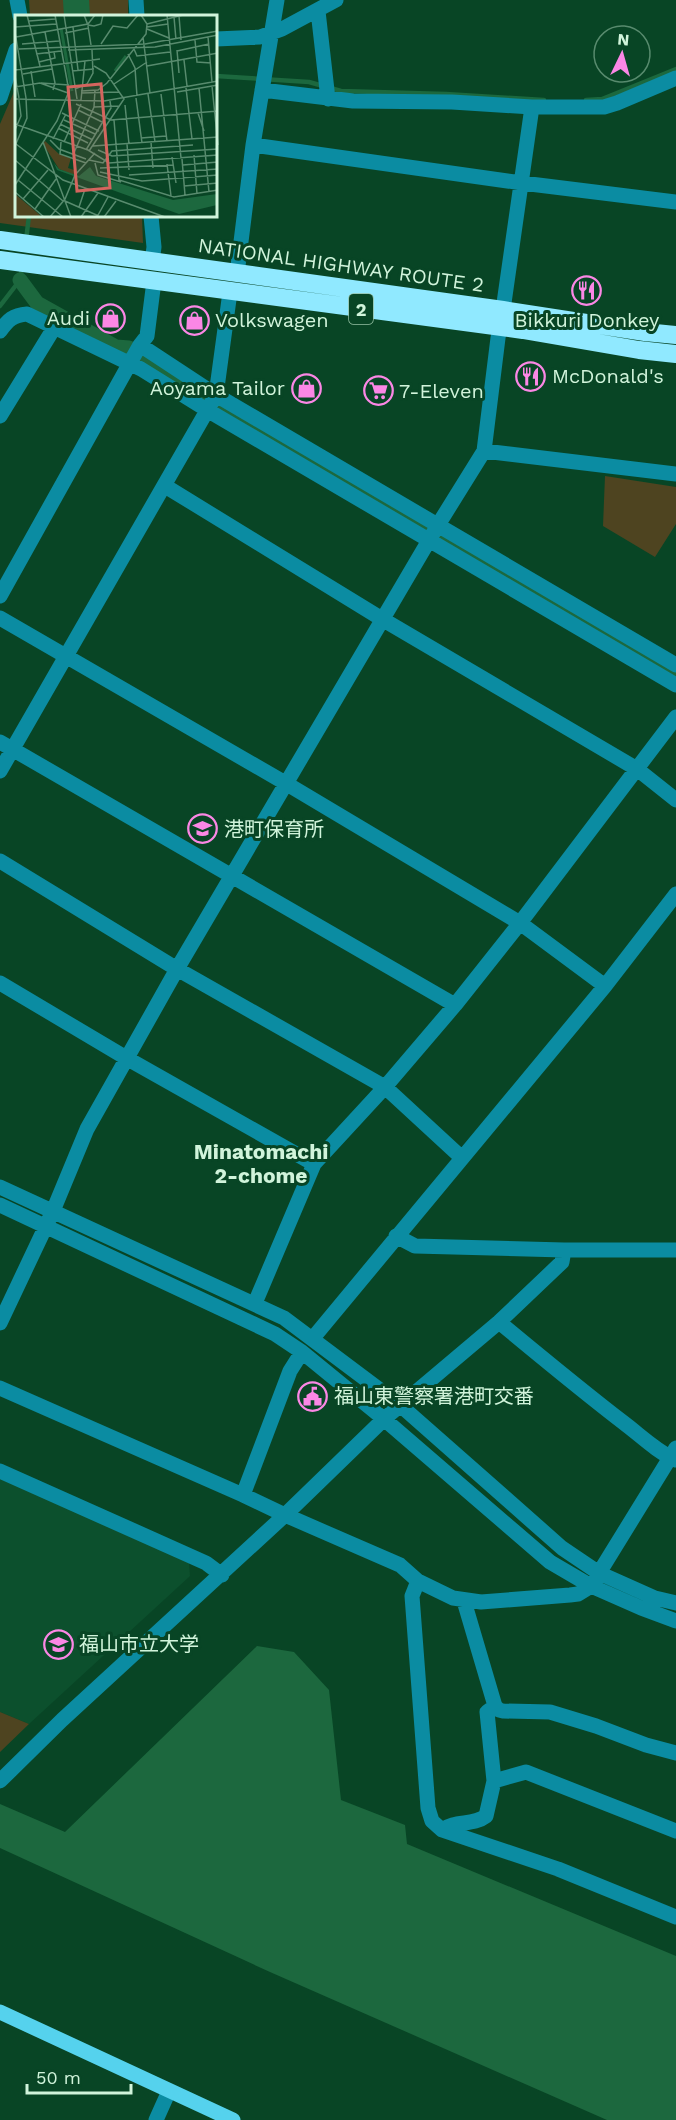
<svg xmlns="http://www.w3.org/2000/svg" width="676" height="2120" font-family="'Work Sans','Noto Sans JP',sans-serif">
  <rect width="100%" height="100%" fill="#084525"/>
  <!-- built -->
  <path fill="#0c502d" d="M0 1478 189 1562 190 1576 29 1724 0 1712Z"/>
  <!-- green -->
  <path fill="#4e4420" d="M29 0H128V16H30Z
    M16 87V216H142L143 243 0 223V124Z
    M605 476 676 487V524L655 557 603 526Z
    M0 1712 29 1724 0 1752Z"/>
  <!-- water -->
  <path fill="#1c683e" d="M257 1646 294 1652 329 1690 341 1800 405 1825 407 1844 676 1956V2120H607L270 1972 0 1848V1804L65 1832Z"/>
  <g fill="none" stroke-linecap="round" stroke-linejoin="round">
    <!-- stream -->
    <path stroke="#1c683e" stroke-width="4.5" d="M216 76 309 82 341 91 446 94 544 100
      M586 100 602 99 676 69
      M26 240 29 216
      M0 306 20 280 22 266"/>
    <!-- canal -->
    <path stroke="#1c683e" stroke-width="15" d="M20 280 37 303 116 347 129 348 151 364 275 440 676 675"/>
    <!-- river -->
    <path stroke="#1c683e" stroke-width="26" d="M76 0 77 16"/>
    <!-- minor -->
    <path stroke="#0b8ca2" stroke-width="15" d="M17 0 20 16
      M136 0 137 16
      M318 11 328 99
      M216 39 260 37 282 29 336 0
      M262 90 353 101 452 102 532 107H604L617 103 676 78
      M0 98 16 50
      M253 145 522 183 676 202
      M151 216 154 247 152 262
      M237 274 253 145 277 0
      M0 331C8 320 13 315 27 314L141 369 207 410 676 685
      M140 345 216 395 676 665
      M0 416 54 328
      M484 451 676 474
      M165 486 382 619 637 769 676 800
      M0 596 140 345 147 336 154 281
      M0 618 287 784 520 923 605 986
      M0 742 455 1005
      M0 771 216 395 230 292
      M0 861 177 969 385 1087 462 1158
      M0 983 128 1059 314 1164
      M0 1187 284 1318 400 1405 562 1548 599 1573 655 1598 676 1603
      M0 1205 275 1334 302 1352 384 1419 550 1562 591 1586 641 1608 676 1621
      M396 1236 415 1246 564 1250H676
      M255 1303 314 1164 385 1087 455 1005 520 923 676 717
      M499 1322C540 1356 581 1390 624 1423 640 1435 657 1452 676 1460
      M0 1323 53 1211 87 1129 177 969 438 525 484 451 498 338 503 310 532 107
      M313 1338 605 986 676 894
      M302 1352 290 1371 243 1495 285 1515 400 1565 418 1581 453 1598 481 1602 570 1595 578 1594 591 1586 676 1448
      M0 1388 243 1495
      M0 1471 206 1563 222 1575
      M418 1581 412 1596 428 1808 432 1821 442 1830 558 1869 676 1917
      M495 1706 499 1710 503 1711 550 1712 596 1726 646 1745 676 1753
      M0 1781 62 1720 285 1515 384 1419 499 1322 562 1262 564 1250
      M494 1781 526 1772 676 1831
      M442 1830C455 1820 473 1826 486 1816L494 1781 487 1712 495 1706 464 1601
      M156 2120 169 2091"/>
    <!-- major -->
    <path stroke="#55d2ed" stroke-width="15" d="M0 2012 233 2120"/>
    <!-- highway -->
    <path stroke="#90e9ff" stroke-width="18" d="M0 240 503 310 645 332 676 335
      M0 260 523 330 639 350 676 354"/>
  </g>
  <!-- icons -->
  <defs>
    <symbol id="restaurant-ring" viewBox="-11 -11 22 22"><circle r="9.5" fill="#084525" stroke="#fb87e5" stroke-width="1.5"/><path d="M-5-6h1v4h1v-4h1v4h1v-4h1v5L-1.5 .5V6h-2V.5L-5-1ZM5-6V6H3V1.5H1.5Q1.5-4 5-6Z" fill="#fb87e5"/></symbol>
    <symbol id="shop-ring" viewBox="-11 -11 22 22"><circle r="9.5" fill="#084525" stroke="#fb87e5" stroke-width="1.5"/><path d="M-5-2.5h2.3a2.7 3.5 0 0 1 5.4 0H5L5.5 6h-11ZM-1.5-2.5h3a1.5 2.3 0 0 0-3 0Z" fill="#fb87e5"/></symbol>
    <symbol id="supermarket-ring" viewBox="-11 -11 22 22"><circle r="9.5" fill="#084525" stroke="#fb87e5" stroke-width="1.5"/><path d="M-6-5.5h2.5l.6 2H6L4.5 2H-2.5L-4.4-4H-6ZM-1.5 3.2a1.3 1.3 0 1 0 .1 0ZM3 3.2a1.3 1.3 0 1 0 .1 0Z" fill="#fb87e5"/></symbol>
    <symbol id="school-ring" viewBox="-11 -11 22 22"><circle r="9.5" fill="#084525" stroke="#fb87e5" stroke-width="1.5"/><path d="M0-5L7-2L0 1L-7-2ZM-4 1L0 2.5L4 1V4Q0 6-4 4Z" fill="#fb87e5"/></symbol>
    <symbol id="civic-ring" viewBox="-11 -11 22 22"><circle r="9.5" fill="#084525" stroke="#fb87e5" stroke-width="1.5"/><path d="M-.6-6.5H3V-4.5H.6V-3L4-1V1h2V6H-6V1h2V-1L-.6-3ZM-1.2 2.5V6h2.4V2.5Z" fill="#fb87e5"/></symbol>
    <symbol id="university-ring" viewBox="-11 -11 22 22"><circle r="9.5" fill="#084525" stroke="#fb87e5" stroke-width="1.5"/><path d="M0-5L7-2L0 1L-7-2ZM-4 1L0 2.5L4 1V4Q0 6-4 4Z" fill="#fb87e5"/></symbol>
  </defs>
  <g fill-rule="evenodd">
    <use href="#restaurant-ring" x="570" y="274" width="33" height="33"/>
    <use href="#shop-ring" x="94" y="302" width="33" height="33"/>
    <use href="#shop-ring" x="178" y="304" width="33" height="33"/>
    <use href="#restaurant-ring" x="514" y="360" width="33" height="33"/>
    <use href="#shop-ring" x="290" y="372" width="33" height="33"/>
    <use href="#supermarket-ring" x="362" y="374" width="33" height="33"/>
    <use href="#school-ring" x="186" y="812" width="33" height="33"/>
    <use href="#civic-ring" x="296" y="1380" width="33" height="33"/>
    <use href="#university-ring" x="42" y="1628" width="33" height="33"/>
  </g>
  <g text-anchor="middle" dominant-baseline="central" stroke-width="6" stroke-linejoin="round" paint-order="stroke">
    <!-- shield labels -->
    <rect fill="#084525" stroke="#95c0a4" stroke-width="1.5" x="349" y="294" width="24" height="30" rx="4.5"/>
    <g font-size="18" font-weight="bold" fill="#d1f4db">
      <text x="361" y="309">2</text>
    </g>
    <!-- street labels -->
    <g font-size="20" fill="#d1f4db" stroke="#084525">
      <text transform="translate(341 265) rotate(8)">NATIONAL HIGHWAY ROUTE 2</text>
    </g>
    <!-- poi labels -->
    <g font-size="20" fill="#d1f4db" stroke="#084525" text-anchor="start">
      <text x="90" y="318" text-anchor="end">Audi</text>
      <text x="215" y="320">Volkswagen</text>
      <text x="587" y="320" text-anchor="middle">Bikkuri Donkey</text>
      <text x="552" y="376">McDonald's</text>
      <text x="285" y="388" text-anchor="end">Aoyama Tailor</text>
      <text x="399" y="391">7-Eleven</text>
      <text x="224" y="829">港町保育所</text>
      <text x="334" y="1396">福山東警察署港町交番</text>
      <text x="79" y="1644">福山市立大学</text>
    </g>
    <!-- neighbourhood labels -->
    <g font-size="21" font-weight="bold" fill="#d1f4db" stroke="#084525">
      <text x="261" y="1151">Minatomachi<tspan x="261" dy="24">2-chome</tspan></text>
    </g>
  </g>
  <!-- overview -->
  <g transform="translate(15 15)">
    <rect width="202" height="202" fill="#084525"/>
    <path d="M30 126 44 139 56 143 53 153 62 156 59 160 44 154 28 129ZM0 179 25 200 24 202H0Z" fill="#4e4420"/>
    <path d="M39 148 44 154 64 161 75 152 81 161 158 185 202 179V190L164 199 42 155Z" fill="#1c683e"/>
    <path fill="none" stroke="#1c683e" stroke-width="3" d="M46 13 57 76M100 56 111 41"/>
    <path fill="none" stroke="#588b6e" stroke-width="1.5" d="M12 0 25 51M49 0 62 84M69 0 73 10 79 11 86 9 88 0M152 0 166 143M164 1 166 25M159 2 161 25M14 6 40 4M132 9 168 0M73 11 76 30M0 12 41 9M58 12 63 55M132 12 153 9M132 14 154 23M0 17 11 83M30 17 40 68 38 75M50 18 74 13M1 22 73 9 80 0M128 22 135 78M193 22 197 67M180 25 182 47 196 48M7 29 44 26M86 29 98 11 112 13 123 0M4 34 130 29 203 16M119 34 122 41 155 37M53 35 140 32 203 20M162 35 164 58M162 36 194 29M21 39 46 36M113 39 120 53 122 81M169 45 172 71M24 47 40 43 39 37M132 51 203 38M0 55 85 44M16 56 20 82M57 56 79 54M8 59 37 54M0 61 4 83M26 68 54 70M99 69 132 47M197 71 203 130M0 72 25 68 53 78M171 73 177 124M184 73 194 177M60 74 72 69 78 58 77 35M66 76 83 75 92 68 131 19 132 9 126 0M162 77 203 70M66 78 104 77M133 79 140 127M146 79 152 126M121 83 127 128M0 84 89 86 203 66M66 85 70 46M61 89 96 105 203 96M110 90 114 129M79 92 104 91M63 95 89 108M47 98 84 116M183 98 189 116M49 105 80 119M99 105 104 165 159 182 203 175M0 109 73 135 94 148 203 140M45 109 78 125M43 113 73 128M0 115 6 101 4 85M126 123 151 121M38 124 51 99M35 125 44 134 71 144M28 127 56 202M46 127 45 139 71 148M49 127 66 89M136 127 138 153M1 129 48 165 150 202M112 129 114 155M0 131 12 103 11 83M78 131 203 122M71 135 96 93 95 86M83 135 97 141 203 134M74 136 109 84 91 58 79 51M58 140 79 92 80 75M179 140 182 179M157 142 161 168M167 144 170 180M0 145 48 186M74 145 88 148 97 136 178 130M80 148 83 160 106 167M152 149 156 181M168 150 203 147M85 153 158 150M85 157 127 166 203 160M114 160 203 154M3 165 48 202M0 170 42 106 54 76 40 0M169 171 203 168M0 177 29 202M8 184 33 155M50 186 86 202M64 192 70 174M20 194 41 164M35 202 50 184 60 160 80 138M66 202 83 178M82 202 93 182M89 202 101 186"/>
    <path fill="#d4655e" fill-opacity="0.15" stroke="#d4655e" stroke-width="3" d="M86 69 95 173 62 176 53 72Z"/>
    <rect width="202" height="202" fill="none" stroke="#d1f4db" stroke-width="3"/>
  </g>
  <!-- north arrow -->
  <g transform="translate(622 54) rotate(5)"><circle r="28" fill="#084525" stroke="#588b6e" stroke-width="1.5"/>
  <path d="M0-4.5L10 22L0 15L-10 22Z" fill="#fb87e5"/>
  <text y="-9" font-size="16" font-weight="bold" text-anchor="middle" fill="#d1f4db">N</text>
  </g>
  <!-- scale -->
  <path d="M27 2084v9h104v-9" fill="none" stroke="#d1f4db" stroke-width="3"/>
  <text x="36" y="2084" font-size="18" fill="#d1f4db" stroke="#084525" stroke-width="4.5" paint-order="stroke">50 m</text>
</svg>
